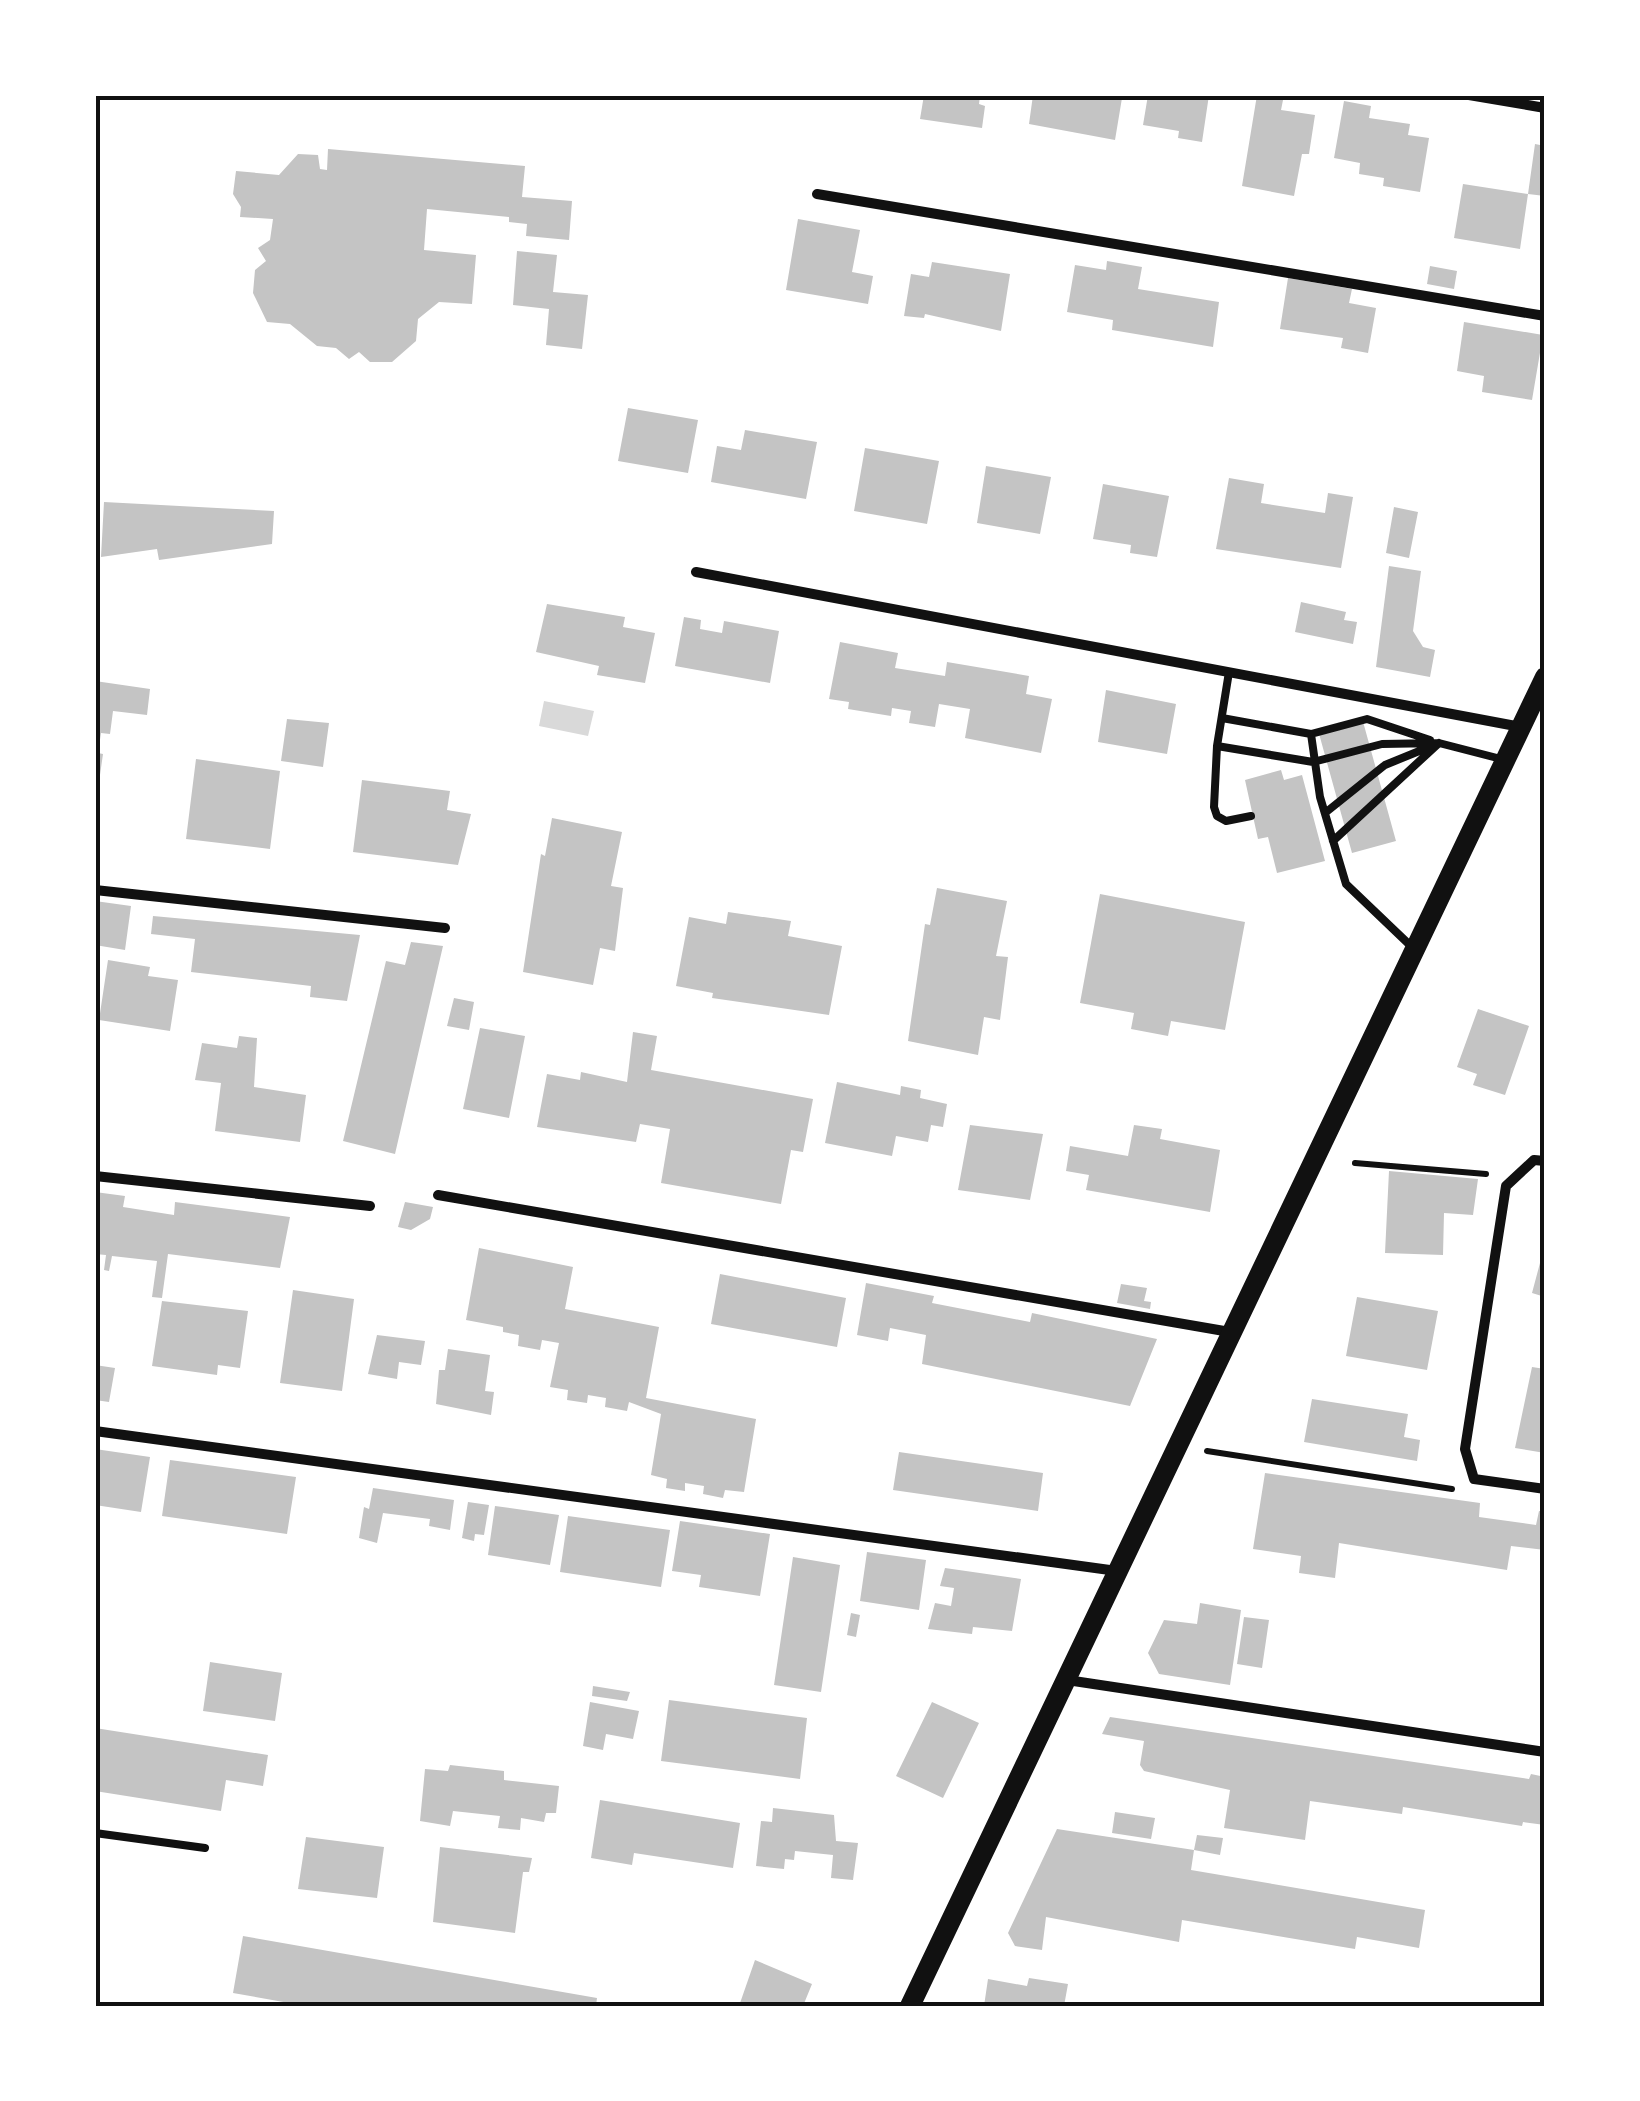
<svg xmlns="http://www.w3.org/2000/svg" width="1640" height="2101" font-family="'Exo 2',sans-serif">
  <rect width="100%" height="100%" fill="#fff"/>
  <!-- water -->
  <path fill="#d9d9d9" d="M544 701 594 711 588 736 539 726Z"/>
  <!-- building -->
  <path fill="#c4c4c4" d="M924 95H980L979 104 985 106 982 128 920 119Z
    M1033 95 1122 98 1115 140 1029 124Z
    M1148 95H1209L1202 142 1178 138 1179 131 1143 125Z
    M1257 95H1284L1281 110 1315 115 1309 154H1302L1294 196 1242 186Z
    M1344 101 1371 106 1369 118 1410 124 1408 135 1429 138 1420 192 1383 186 1384 178 1359 174 1360 163 1334 158Z
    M1535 144 1545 146V196L1528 194Z
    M328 149 525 166 522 197 572 201 569 240 526 236 527 224 509 222V217L427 209 424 250 476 255 472 304 439 302 418 319 416 341 392 362H370L359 352 349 359 336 348 317 346 290 324 267 322 253 293 255 270 266 261 258 248 270 240 273 219 240 217 241 207 233 194 236 171 279 175 298 154 318 155 320 169 327 170Z
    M1463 184 1528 194 1520 249 1454 238Z
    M798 219 860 230 852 272 873 276 868 304 786 290Z
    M517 251 557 255 553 292 588 295 582 349 546 345 549 309 513 305Z
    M1107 261 1142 267 1138 289 1219 302 1213 347 1112 330 1113 320 1067 312 1075 265 1106 270Z
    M932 262 1010 274 1001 331 925 314 924 318 904 316 911 274 929 277Z
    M1430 266 1457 271 1454 289 1427 284Z
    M1288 278 1352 289 1349 303 1376 308 1368 353 1341 348 1343 338 1280 329Z
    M1464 322 1543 335 1532 400 1482 392 1484 376 1457 371Z
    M628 408 698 420 688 473 618 461Z
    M745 430 817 442 806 499 711 482 717 446 741 450Z
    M865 448 939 461 927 524 854 511Z
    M986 466 1051 477 1040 534 977 523Z
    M1229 478 1264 484 1261 503 1325 513 1328 493 1353 497 1341 568 1216 549Z
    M1103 484 1169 496 1157 557 1130 553 1131 545 1093 539Z
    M104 502 274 511 272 544 159 560 157 549 101 557Z
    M1394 507 1418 512 1409 558 1386 553Z
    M1389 566 1421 571 1413 631 1423 647 1435 650 1430 677 1376 667Z
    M1301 602 1346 612 1344 620 1357 622 1353 644 1295 632Z
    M547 604 625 617 623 627 655 633 645 683 597 675 599 666 536 652Z
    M684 617 701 620 700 629 722 633 724 621 779 631 770 683 675 666Z
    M840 642 898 653 895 668 945 676 947 662 1029 676 1026 694 1052 699 1041 753 965 738 970 709 939 704 935 727 909 723 911 711 892 708 891 716 848 709 849 702 829 699Z
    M95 681 150 689 147 715 113 711 110 734 101 733 98 753 103 754 97 796Z
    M1106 690 1176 704 1167 754 1098 742Z
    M1362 718 1396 841 1352 853 1318 730Z
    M287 719 329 723 323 767 281 761Z
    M196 759 280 771 270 849 186 839Z
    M1281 770 1284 780 1302 775 1325 861 1277 873 1268 837 1258 839 1245 780Z
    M362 780 450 791 447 810 471 814 458 865 353 852Z
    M552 818 622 832 611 886 623 888 615 951 600 948 593 985 523 972 541 854 545 856Z
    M937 888 1007 901 996 956 1008 957 1000 1020 984 1017 978 1055 908 1041 925 924 930 925Z
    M1100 894 1245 922 1225 1030 1171 1021 1168 1036 1131 1029 1134 1013 1080 1003Z
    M95 901 131 906 125 950 95 945Z
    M728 912 791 921 788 936 842 946 829 1015 712 998 713 993 676 986 689 917 726 924Z
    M153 916 360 935 347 1001 310 997 311 986 191 972 195 939 151 934Z
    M411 942 443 946 395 1154 343 1141 386 961 405 965Z
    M108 960 150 967 148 976 178 980 170 1031 99 1020Z
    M454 998 474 1002 469 1030 447 1026Z
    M1478 1009 1529 1026 1505 1095 1473 1085 1477 1074 1457 1067Z
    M480 1028 525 1036 509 1118 463 1109Z
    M633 1032 657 1036 651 1070 813 1099 803 1152 791 1150 781 1204 661 1183 670 1129 640 1124 636 1142 537 1127 547 1074 580 1080 581 1072 627 1082Z
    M239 1036 257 1038 254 1087 306 1095 300 1142 215 1131 221 1083 195 1080 202 1043 237 1048Z
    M837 1082 900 1095 901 1086 921 1090 920 1098 947 1104 943 1127 931 1125 928 1142 896 1136 892 1156 825 1143Z
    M970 1125 1043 1134 1030 1200 958 1190Z
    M1134 1125 1162 1129 1160 1139 1220 1150 1210 1212 1086 1190 1089 1175 1066 1171 1070 1146 1128 1156Z
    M1389 1171 1478 1179 1473 1215 1444 1213 1443 1255 1385 1253Z
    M95 1192 125 1196 123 1207 174 1215 175 1202 290 1217 280 1268 168 1254 162 1298 152 1297 157 1261 112 1256 109 1271 104 1270 106 1255 95 1254Z
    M405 1202 433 1207 430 1219 411 1230 398 1227Z
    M479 1248 573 1267 565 1309 659 1327 646 1398 756 1419 744 1492 725 1490 723 1498 703 1494 704 1486 685 1483V1491L666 1488 667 1479 651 1475 661 1414 629 1402 627 1411 605 1407 606 1398 588 1395 587 1403 567 1400 568 1390 550 1387 559 1343 542 1340 540 1350 518 1346 519 1335 503 1332V1327L466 1320Z
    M1544 1248H1545V1297L1532 1293Z
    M720 1274 846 1298 837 1347 711 1324Z
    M866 1283 934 1296 932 1303 1030 1322 1032 1313 1157 1339 1130 1406 922 1364 926 1335 890 1328 888 1341 857 1335Z
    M1121 1284 1147 1288 1144 1301 1151 1302 1150 1309 1117 1303Z
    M293 1290 354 1299 342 1391 280 1383Z
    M1357 1297 1438 1311 1427 1370 1346 1356Z
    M162 1301 248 1311 240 1368 218 1365 217 1375 152 1366Z
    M377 1335 425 1341 421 1365 399 1362 397 1379 368 1374Z
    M448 1349 490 1355 485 1391 494 1392 491 1415 436 1404 439 1370H445Z
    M95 1365 115 1368 109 1402 95 1400Z
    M1532 1367 1545 1369V1453L1515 1448Z
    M1312 1399 1408 1414 1404 1437 1420 1440 1417 1461 1304 1442Z
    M95 1449 150 1457 141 1512 95 1505Z
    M899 1452 1043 1473 1038 1511 893 1490Z
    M170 1460 296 1477 287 1534 162 1516Z
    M1265 1473 1480 1503 1479 1517 1536 1525 1539 1511 1545 1512V1550L1511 1546 1507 1570 1339 1543 1335 1578 1299 1573 1301 1556 1253 1549Z
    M373 1488 454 1500 450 1530 429 1526 430 1519 383 1513 377 1543 359 1538 364 1507 369 1509Z
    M468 1502 489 1505 484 1535 475 1534 474 1541 462 1538Z
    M495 1506 559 1515 550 1565 488 1555Z
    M568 1516 670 1530 661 1587 560 1572Z
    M680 1521 770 1534 760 1596 699 1587 701 1575 672 1571Z
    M867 1552 926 1560 919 1610 860 1601Z
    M793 1557 840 1565 821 1692 774 1685Z
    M945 1568 1021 1579 1012 1631 973 1627 972 1634 928 1629 935 1603 951 1606 954 1588 940 1586Z
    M1200 1603 1241 1610 1230 1685 1159 1674 1148 1653 1164 1620 1197 1624Z
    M851 1613 860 1615 856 1637 847 1635Z
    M1244 1617 1269 1620 1262 1668 1237 1664Z
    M210 1662 282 1673 275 1721 203 1711Z
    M593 1686 630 1692 627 1701 592 1696Z
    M669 1700 807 1718 800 1779 661 1761Z
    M590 1702 639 1711 633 1739 606 1734 603 1750 583 1746Z
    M932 1702 979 1723 943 1798 896 1776Z
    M1110 1717 1529 1779 1531 1774 1545 1777V1825L1523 1822 1522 1826 1403 1807 1402 1814 1310 1801 1305 1840 1224 1828 1230 1790 1144 1771 1140 1765 1144 1741 1102 1734Z
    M95 1728 268 1755 263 1786 226 1780 221 1811 95 1791Z
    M450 1765 504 1771V1780L559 1786 556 1813H546L544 1822 521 1818 520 1830 498 1828 500 1816 453 1811 450 1826 420 1821 425 1769 448 1771Z
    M600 1800 740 1823 733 1868 634 1853 632 1865 591 1858Z
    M773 1808 834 1815 836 1841 858 1843 853 1880 831 1878 833 1855 795 1851 794 1860 785 1859 784 1869 756 1866 761 1821 772 1822Z
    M1115 1812 1155 1818 1151 1839 1112 1833Z
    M1057 1829 1194 1850 1197 1835 1223 1838 1220 1855 1194 1850 1191 1870 1425 1910 1419 1948 1357 1937 1355 1949 1182 1920 1179 1942 1046 1917 1042 1950 1015 1946 1008 1933Z
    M306 1837 384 1847 377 1898 298 1889Z
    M440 1847 532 1858 529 1872H523L515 1933 433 1922Z
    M243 1936 597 1998 596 2006H306L233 1993Z
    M755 1960 812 1984 803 2006H739Z
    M1029 1978 1068 1984 1064 2006H984L988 1979 1027 1986Z"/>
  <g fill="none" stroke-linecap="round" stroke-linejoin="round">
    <!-- path -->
    <path stroke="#111" stroke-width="6" d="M1355 1163 1486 1174
      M1207 1451 1452 1489"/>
    <!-- service -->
    <path stroke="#111" stroke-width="8" d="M1229 672 1217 746 1214 807 1217 816 1226 821 1251 816
      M1222 718 1311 734 1367 719 1430 740
      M1311 734 1320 797 1346 884 1414 949
      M1217 746 1313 762 1382 744 1439 743 1505 760
      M1325 813 1385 765 1434 745
      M1333 841 1439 743
      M95 1833 205 1848"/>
    <!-- minor -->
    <path stroke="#111" stroke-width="10" d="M1469 95 1545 108
      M817 194 1545 316
      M696 572 1521 727
      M95 890 445 928
      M1545 1161 1534 1160 1506 1186 1465 1449 1474 1479 1545 1489
      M95 1176 370 1206
      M438 1195 1230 1332
      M95 1431 1117 1571
      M1067 1680 1545 1752"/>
    <!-- secondary -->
    <path stroke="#111" stroke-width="20" d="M910 2006 1545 677"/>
  </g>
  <!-- border -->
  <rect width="1640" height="2101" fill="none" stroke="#ffffff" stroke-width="195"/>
  <rect x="98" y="98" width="1444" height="1906" fill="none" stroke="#111" stroke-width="4"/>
</svg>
